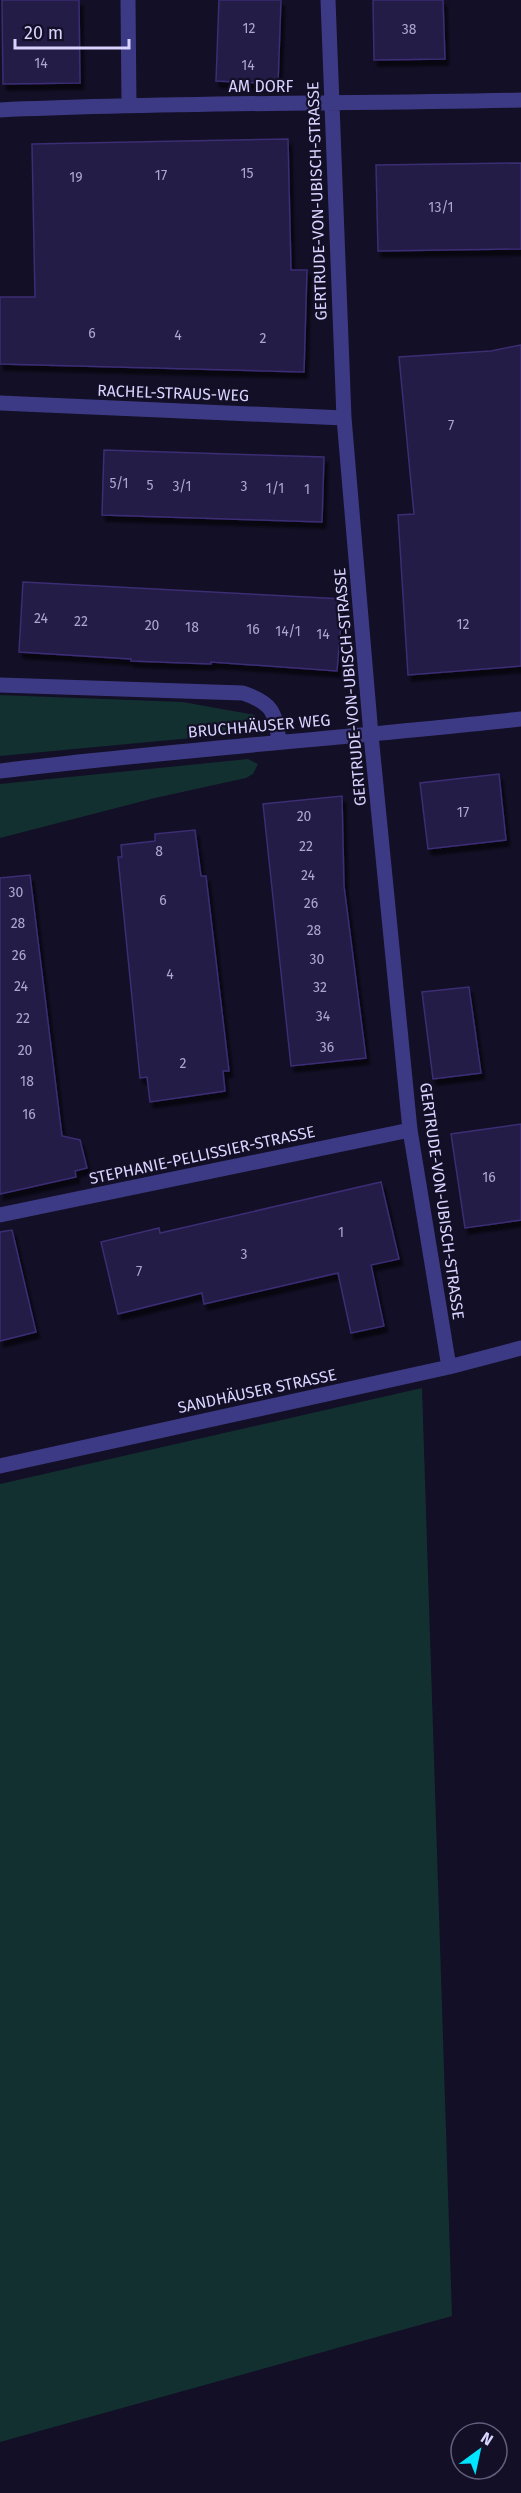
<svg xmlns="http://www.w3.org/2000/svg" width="521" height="2493" font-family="'Fira Sans',sans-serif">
  <defs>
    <filter id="shadow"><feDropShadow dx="3.5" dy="6" stdDeviation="1.5" flood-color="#0009"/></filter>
  </defs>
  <rect width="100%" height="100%" fill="#130f26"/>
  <!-- green -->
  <path fill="#12302f" d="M0 695 183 702 255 715 256 722 245 733 0 756Z
    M248 759 258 764 253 774 246 778 155 798 0 838V784Z
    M422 1388 452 2316 0 2442V1484Z"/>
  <!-- building -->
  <path fill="#241b47" stroke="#3b2d73" stroke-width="1.5" filter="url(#shadow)" d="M2 0H79L80 83 3 84Z
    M219 0H281L278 84 216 81Z
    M373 0H443L445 59 374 60Z
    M288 139 291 270H307L304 372 0 364V297H35L32 144Z
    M521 163V249L378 251 376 165Z
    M521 345V666L408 675 398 515 414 514 399 357 491 351Z
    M104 450 324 457 322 522 102 515Z
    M23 582 343 599 337 671 211 662V664L131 661V659L19 652Z
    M499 774 506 840 428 849 420 783Z
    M342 796 344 886 366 1058 291 1066 263 804Z
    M195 830 201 876H206L229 1071H223L225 1091 150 1102 147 1077 140 1078 118 857H122L121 845 155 841V834Z
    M30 875 62 1136 80 1140 87 1168 75 1171 76 1177 0 1194V878Z
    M469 987 481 1073 433 1079 422 992Z
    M521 1124V1220L465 1228 451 1134Z
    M381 1182 399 1259 371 1265 384 1326 351 1333 338 1273 204 1304 202 1293 118 1314 101 1242 159 1228 160 1233Z
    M12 1230 36 1332 0 1341V1232Z"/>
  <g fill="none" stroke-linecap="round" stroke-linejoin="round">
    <!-- minor -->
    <path stroke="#3d3a85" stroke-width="15" d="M128 0 129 104
      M328 0 344 418 371 735 410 1130 449 1367
      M0 110C174 102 347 104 521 100
      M0 403 344 418
      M0 685 243 693C272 703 275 711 279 741
      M0 771C173 750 347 738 521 719
      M0 1215 410 1130
      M0 1466 449 1367 521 1348"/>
  </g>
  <g text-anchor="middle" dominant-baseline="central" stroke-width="4.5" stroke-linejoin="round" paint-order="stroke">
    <!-- number labels -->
    <g font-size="14" fill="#aca6d1">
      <text x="249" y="28">12</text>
      <text x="409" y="29">38</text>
      <text x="41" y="63">14</text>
      <text x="248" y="65">14</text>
      <text x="247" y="173">15</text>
      <text x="161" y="175">17</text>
      <text x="76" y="177">19</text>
      <text x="441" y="207">13/1</text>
      <text x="92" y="333">6</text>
      <text x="178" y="335">4</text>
      <text x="263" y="338">2</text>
      <text x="451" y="425">7</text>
      <text x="119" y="483">5/1</text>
      <text x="150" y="485">5</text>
      <text x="182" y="486">3/1</text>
      <text x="244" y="486">3</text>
      <text x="275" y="488">1/1</text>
      <text x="307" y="489">1</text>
      <text x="41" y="618">24</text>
      <text x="81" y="621">22</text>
      <text x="463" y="624">12</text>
      <text x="152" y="625">20</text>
      <text x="192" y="627">18</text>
      <text x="253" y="629">16</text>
      <text x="288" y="631">14/1</text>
      <text x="323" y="634">14</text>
      <text x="463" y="812">17</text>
      <text x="304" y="816">20</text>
      <text x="306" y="846">22</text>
      <text x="159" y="851">8</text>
      <text x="308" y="875">24</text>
      <text x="16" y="892">30</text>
      <text x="163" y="900">6</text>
      <text x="311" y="903">26</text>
      <text x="18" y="923">28</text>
      <text x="314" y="930">28</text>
      <text x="19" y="955">26</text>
      <text x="317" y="959">30</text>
      <text x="170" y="974">4</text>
      <text x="21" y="986">24</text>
      <text x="320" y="987">32</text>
      <text x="323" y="1016">34</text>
      <text x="23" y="1018">22</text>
      <text x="327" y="1047">36</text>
      <text x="25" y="1050">20</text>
      <text x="183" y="1063">2</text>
      <text x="27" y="1081">18</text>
      <text x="29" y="1114">16</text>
      <text x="489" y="1177">16</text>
      <text x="341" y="1232">1</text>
      <text x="244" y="1254">3</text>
      <text x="139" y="1271">7</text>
    </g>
    <!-- street labels -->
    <g font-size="16" fill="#d9d4ff" stroke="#130f26">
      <text x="261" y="86">AM DORF</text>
      <text transform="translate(317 201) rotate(-92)">GERTRUDE-VON-UBISCH-STRASSE</text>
      <text transform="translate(173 393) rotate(2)">RACHEL-STRAUS-WEG</text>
      <text transform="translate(350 687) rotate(-95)">GERTRUDE-VON-UBISCH-STRASSE</text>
      <text transform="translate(259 726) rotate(-5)">BRUCHHÄUSER WEG</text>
      <text transform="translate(202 1155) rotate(-12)">STEPHANIE-PELLISSIER-STRASSE</text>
      <text transform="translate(442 1201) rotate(82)">GERTRUDE-VON-UBISCH-STRASSE</text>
      <text transform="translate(257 1391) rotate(-12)">SANDHÄUSER STRASSE</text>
    </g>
  </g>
  <!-- north arrow -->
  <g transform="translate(479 2451) rotate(33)"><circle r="28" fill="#130f26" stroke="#625e7d" stroke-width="1.5"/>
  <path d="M0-4.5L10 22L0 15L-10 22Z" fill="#00e5ff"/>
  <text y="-9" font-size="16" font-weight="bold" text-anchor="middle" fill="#d9d4ff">N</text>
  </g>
  <!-- scale -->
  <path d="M15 39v9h114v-9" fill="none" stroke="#d9d4ff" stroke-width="3"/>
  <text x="24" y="39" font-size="18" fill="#d9d4ff" stroke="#130f26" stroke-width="4.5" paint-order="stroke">20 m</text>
</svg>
